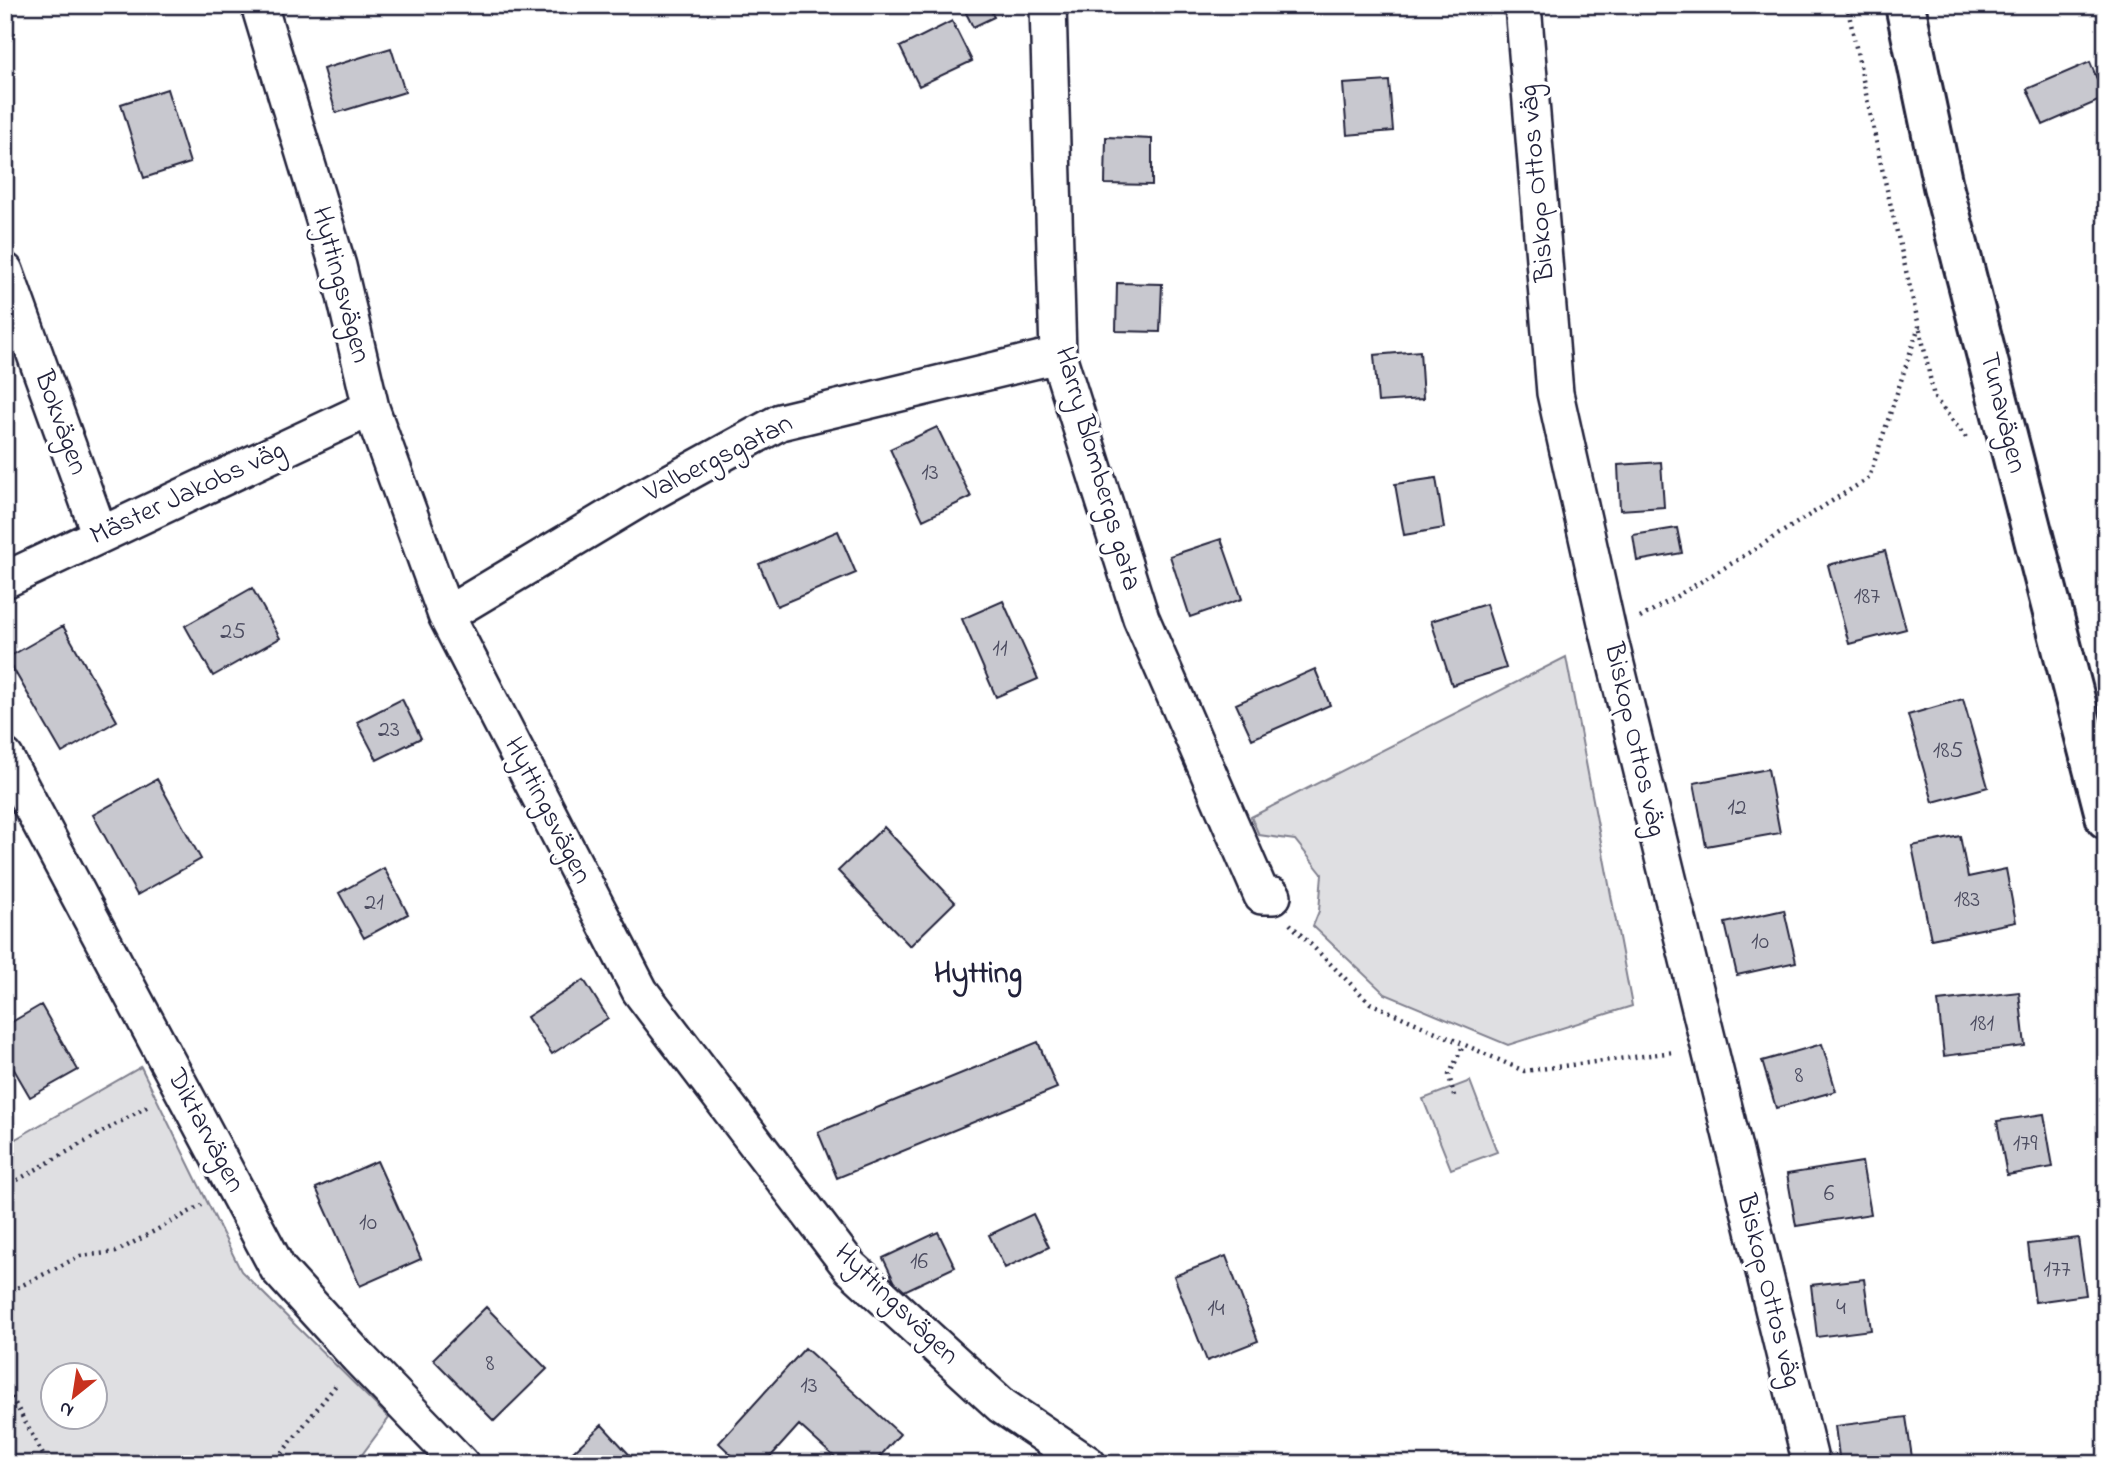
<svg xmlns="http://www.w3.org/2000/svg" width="2111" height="1469" font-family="'Indie Flower',sans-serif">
  <rect width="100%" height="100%" fill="#fff"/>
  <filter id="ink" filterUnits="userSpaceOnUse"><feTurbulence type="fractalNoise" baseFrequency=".0143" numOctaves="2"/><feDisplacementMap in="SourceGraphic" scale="14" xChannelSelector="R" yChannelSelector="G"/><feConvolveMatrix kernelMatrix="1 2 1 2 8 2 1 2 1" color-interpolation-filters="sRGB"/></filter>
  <g filter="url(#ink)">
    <!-- green -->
    <path fill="#dfdfe2" stroke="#80808e" stroke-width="2" fill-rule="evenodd" d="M1566 657 1632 1006 1508 1045 1385 994 1313 926 1319 911 1322 874 1295 840 1259 835 1251 817Z
      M141 1067 241 1271 389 1418 355 1464H15L5 1444V1145ZM52 1374H94V1416H52Z
      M1470 1081 1497 1152 1451 1169 1423 1099Z"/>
    <!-- building -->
    <path fill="#c8c8cf" stroke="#22223b" stroke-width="2" d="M962 5H988L994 17 973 27Z
      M952 21 972 61 919 86 900 47Z
      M391 48 405 92 336 113 323 69Z
      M2090 62 2105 98 2043 125 2027 89Z
      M1389 81 1393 131 1347 135 1343 84Z
      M167 89 190 163 144 178 121 104Z
      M1106 137 1152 139V185L1105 184Z
      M1117 283 1162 284 1160 332 1116 331Z
      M1420 351 1423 399 1378 402 1374 355Z
      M2106 415V437L2098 418Z
      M937 427 971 497 923 520 890 449Z
      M1661 462 1664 507 1620 510 1618 465Z
      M1436 478 1444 528 1404 535 1395 484Z
      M1677 528 1682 553 1637 561 1633 535Z
      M838 531 856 573 777 606 759 564Z
      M1221 539 1242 599 1190 617 1170 556Z
      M1885 551 1906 629 1849 644 1828 565Z
      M252 588 280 638 213 676 185 626Z
      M1003 601 1038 679 996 697 962 619Z
      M1486 604 1506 668 1452 685 1431 621Z
      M63 626 117 721 62 753 7 658Z
      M1315 669 1330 705 1252 739 1236 704Z
      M402 699 421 738 377 760 357 722Z
      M1963 699 1988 787 1933 802 1908 715Z
      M1768 769 1780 833 1706 846 1694 783Z
      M157 779 201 859 137 895 93 815Z
      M884 827 955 902 910 946 838 871Z
      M1960 836 1968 877 2006 869 2016 922 1931 939 1912 846Z
      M384 868 408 914 364 938 339 893Z
      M1784 910 1796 962 1737 975 1725 923Z
      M584 980 608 1018 552 1054 527 1017Z
      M2019 992 2025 1046 1944 1056 1938 1001Z
      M41 1005 78 1070 30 1097 5 1054V1026Z
      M1038 1042 1057 1088 837 1178 818 1132Z
      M1822 1044 1836 1091 1776 1108 1762 1061Z
      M2044 1114 2053 1167 2007 1175 1997 1121Z
      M377 1161 421 1259 360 1286 316 1188Z
      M1862 1162 1871 1214 1796 1226 1787 1174Z
      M1033 1214 1049 1247 1005 1268 989 1235Z
      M938 1232 955 1267 900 1293 883 1258Z
      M2078 1238 2086 1295 2035 1302 2028 1244Z
      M1226 1256 1258 1341 1207 1361 1174 1276Z
      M1864 1279 1871 1330 1817 1337 1811 1285Z
      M486 1307 547 1369 494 1421 433 1359Z
      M805 1348 900 1434 873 1464H842L799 1425 764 1464H741L719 1443Z
      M1906 1417 1913 1464H1840L1835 1426Z
      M602 1425 638 1464H560Z"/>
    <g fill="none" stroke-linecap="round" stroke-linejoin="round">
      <defs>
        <path id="minor" d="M259 5 338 266 371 408 446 615 640 991 850 1267 1002 1406 1088 1464
          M1048 5 1058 355 1141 618 1262 896H1273
          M1523 5 1555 393 1609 636 1811 1464
          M5 271 100 535
          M5 580 371 408
          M446 615 638 500 780 422 1058 355
          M5 757 278 1269 358 1357 461 1464"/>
        <path id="tertiary" d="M1905 5 1943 186 2106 819"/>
      </defs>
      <!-- minor casing -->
      <use href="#minor" stroke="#22223b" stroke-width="40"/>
      <!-- tertiary casing -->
      <use href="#tertiary" stroke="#22223b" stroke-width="44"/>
      <!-- path -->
      <path stroke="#22223b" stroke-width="4.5" stroke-dasharray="2 5" stroke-linecap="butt" d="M1920 329 1934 397 1968 440
        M1640 618 1734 562 1869 478 1919 326 1881 164 1847 5
        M1290 924 1370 1003 1524 1071 1674 1052
        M1454 1096 1449 1075 1464 1044
        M5 1187 150 1105
        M5 1294 80 1256 116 1252 202 1205
        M5 1385 48 1464
        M273 1464 336 1385"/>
      <!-- minor -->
      <use href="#minor" stroke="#fff" stroke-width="35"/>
      <!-- tertiary -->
      <use href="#tertiary" stroke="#fff" stroke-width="38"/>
    </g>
  </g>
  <g text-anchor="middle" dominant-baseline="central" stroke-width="7" stroke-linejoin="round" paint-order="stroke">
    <!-- number labels -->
    <g font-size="24" fill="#4c4c60">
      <text x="930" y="473">13</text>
      <text x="1867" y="597">187</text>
      <text x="233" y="632">25</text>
      <text x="1000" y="649">11</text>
      <text x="389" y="730">23</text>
      <text x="1948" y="751">185</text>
      <text x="1737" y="808">12</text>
      <text x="1967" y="900">183</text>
      <text x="374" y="903">21</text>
      <text x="1760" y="942">10</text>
      <text x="1982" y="1024">181</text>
      <text x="1799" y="1076">8</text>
      <text x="2025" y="1144">179</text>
      <text x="1829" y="1194">6</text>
      <text x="368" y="1223">10</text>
      <text x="919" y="1262">16</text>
      <text x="2057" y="1270">177</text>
      <text x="1841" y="1308">4</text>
      <text x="1216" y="1309">14</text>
      <text x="490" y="1364">8</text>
      <text x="809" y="1386">13</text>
    </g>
    <!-- street labels -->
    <g font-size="28" fill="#22223b" stroke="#fff">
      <text transform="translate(1538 183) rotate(-95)">Biskop Ottos väg</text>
      <text transform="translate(340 285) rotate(75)">Hyttingsvägen</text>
      <text transform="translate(2002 413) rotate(76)">Tunavägen</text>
      <text transform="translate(60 423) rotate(70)">Bokvägen</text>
      <text transform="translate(719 459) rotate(-27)">Valbergsgatan</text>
      <text transform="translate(1097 469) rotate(74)">Harry Blombergs gata</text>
      <text transform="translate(188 494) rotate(-25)">Mäster Jakobs väg</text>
      <text transform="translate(1634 740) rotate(77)">Biskop Ottos väg</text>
      <text transform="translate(547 811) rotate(63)">Hyttingsvägen</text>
      <text transform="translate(205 1131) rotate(62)">Diktarvägen</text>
      <text transform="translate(1768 1291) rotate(76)">Biskop Ottos väg</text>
      <text transform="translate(896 1305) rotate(44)">Hyttingsvägen</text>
    </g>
    <!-- neighbourhood labels -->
    <g font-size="30" font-weight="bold" fill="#22223b" stroke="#fff">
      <text x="978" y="975">Hytting</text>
    </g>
  </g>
  <!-- margin -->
  <rect width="2111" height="1469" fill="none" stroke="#fff" stroke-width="28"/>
  <rect x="14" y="14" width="2083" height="1441" fill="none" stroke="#22223b" stroke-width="2.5" filter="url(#ink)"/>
  <!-- north arrow -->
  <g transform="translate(74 1396) rotate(210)"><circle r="33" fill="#ffffff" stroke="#a7a7b1" stroke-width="2"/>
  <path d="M0-5L12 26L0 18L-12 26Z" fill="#c8321e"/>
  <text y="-10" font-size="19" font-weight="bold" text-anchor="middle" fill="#22223b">N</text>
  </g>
</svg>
